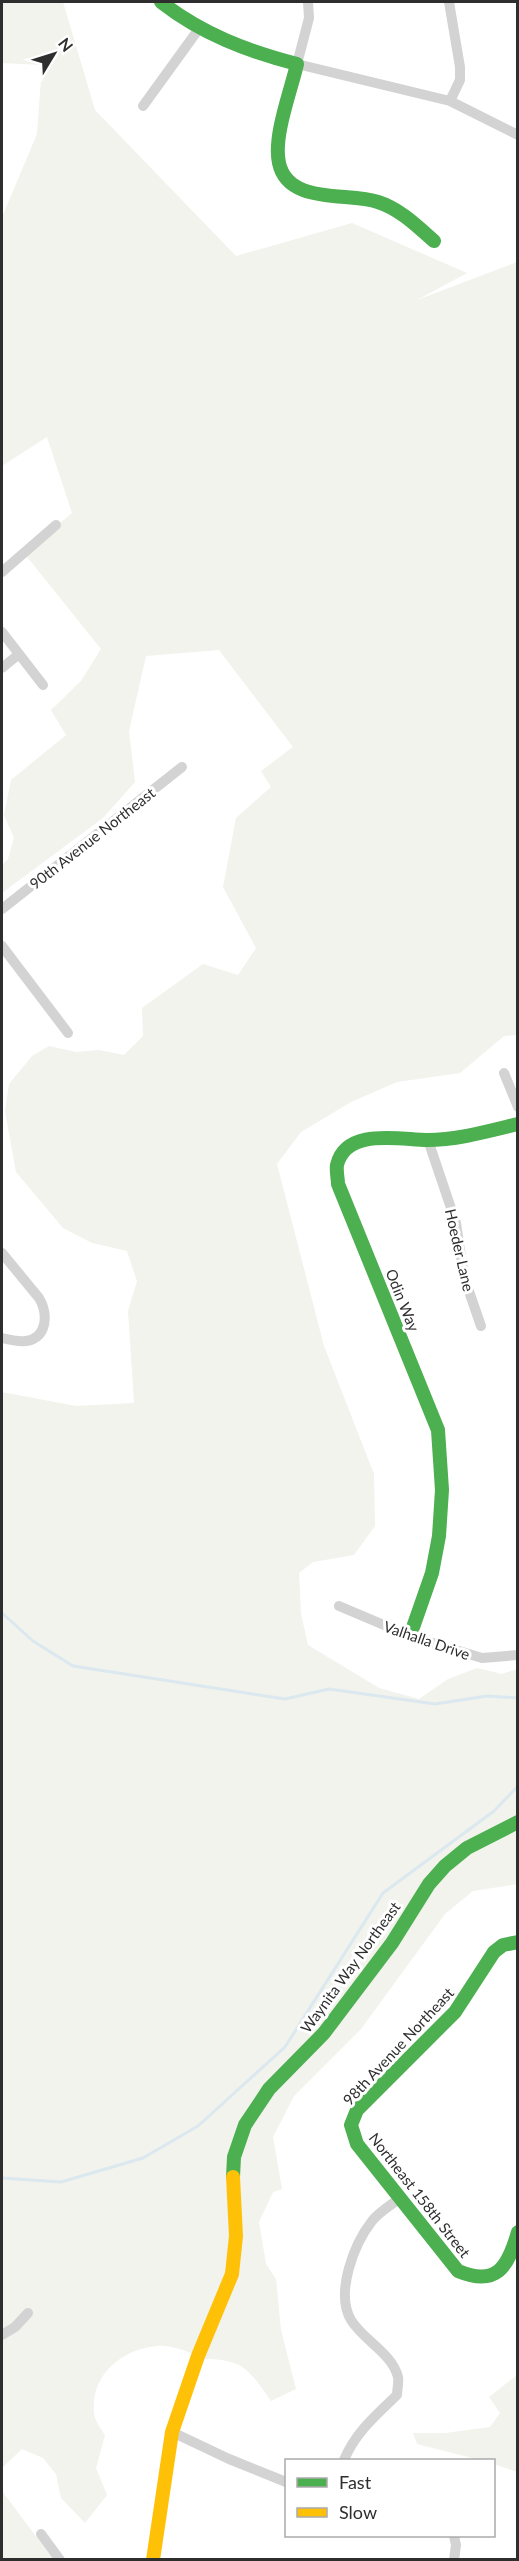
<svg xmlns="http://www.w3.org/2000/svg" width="519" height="2561" font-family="Lato,sans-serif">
  <rect width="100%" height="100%" fill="#fff"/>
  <!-- green -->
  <path fill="#f1f3ec" d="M2 2H63L95 110 236 256 352 223 467 273 417 300 517 262V1035L504 1036 460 1073 397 1082 351 1102 301 1132 277 1164 324 1346 374 1474 375 1526 354 1555 313 1562 299 1573 301 1614 308 1645 379 1688 419 1699 448 1679 477 1668 502 1674 517 1669 518 1884 473 1891 445 1914 361 2029 294 2096 273 2137 282 2189 273 2192 259 2222 266 2264 276 2279 281 2330 296 2389 271 2401C247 2366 241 2358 197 2359V2355C185 2351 169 2344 156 2346 120 2350 90 2376 94 2414 95 2421 101 2429 105 2435L96 2468 107 2495 85 2523 61 2498 56 2474 43 2458 22 2449 2 2468V1392L76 1406 134 1403 128 1311 137 1281 127 1251 92 1243 63 1228 16 1172 5 1111 9 1084 32 1056 49 1046 76 1052 99 1050 124 1055 143 1036 142 1008 203 964 238 975 256 948 223 887 236 818 271 787 261 771 293 747 219 650 146 656 129 731 135 782 103 818 2 893V865L8 859 14 838 4 815 11 780 66 735 51 710 81 681 101 649 24 553 72 513 47 437 2 466V217L37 134 42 65 2 63Z
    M517 2375V2472L494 2464V2460H480L417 2444 413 2433H445L490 2427 500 2413 489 2397Z
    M2 2488V2491L53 2559H2Z"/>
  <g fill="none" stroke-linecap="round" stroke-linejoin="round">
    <!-- stream -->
    <path stroke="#dbe8ef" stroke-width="3" d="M2 1613 33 1641 73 1666 285 1699 329 1689 435 1704 487 1696 518 1698
      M2 2178 61 2182 143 2158 198 2126 285 2047 383 1893 494 1811 518 1786"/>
    <!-- street -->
    <path stroke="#d3d3d3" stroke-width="10" d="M308 2 309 18 297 64 450 101
      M449 2 460 67V80L450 101 518 135
      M143 106 198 30
      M2 572 56 525
      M2 632 43 685
      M2 668 19 654
      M2 909 182 767
      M2 946 68 1033
      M504 1073 518 1107
      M428 1140 456 1223 464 1277 481 1326
      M2 1253 39 1298C48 1313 48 1338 26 1341 18 1342 10 1340 2 1338
      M339 1606 410 1636 482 1658 518 1655
      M2 2335 15 2327 28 2313
      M172 2432 229 2459 286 2482
      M344 2460C355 2433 376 2415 397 2395 397 2390 399 2382 398 2377 392 2353 363 2340 351 2320 335 2293 354 2244 372 2221 379 2212 391 2205 400 2198
      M41 2534 60 2560
      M454 2560 456 2545 454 2536"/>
    <!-- fast -->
    <path stroke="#4caf50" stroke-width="14" d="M161 2C202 34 247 51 297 64 291 91 273 136 279 163 288 205 348 192 378 202 400 209 417 226 434 241
      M410 1636 432 1573 439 1536 442 1490 438 1430 338 1184C338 1179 336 1171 337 1165 346 1127 401 1140 427 1140 457 1140 489 1131 518 1124
      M518 1942 503 1945 494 1952 455 2012 357 2110 351 2125 357 2144 458 2271C497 2287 508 2267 518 2232
      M233 2177 234 2157 245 2125 269 2089 324 2033 392 1943 429 1884 445 1866 467 1848 518 1822"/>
    <!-- slow -->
    <path stroke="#ffc107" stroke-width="14" d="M153 2560 172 2432 198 2356 232 2274 236 2236 233 2177"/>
  </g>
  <g text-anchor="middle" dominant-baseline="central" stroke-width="6" stroke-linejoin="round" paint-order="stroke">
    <!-- street labels -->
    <g font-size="15" fill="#2e2e2e" stroke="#fff">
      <text transform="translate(92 838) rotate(-38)">90th Avenue Northeast</text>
      <text transform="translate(460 1250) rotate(77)">Hoeder Lane</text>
      <text transform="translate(403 1300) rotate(68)">Odin Way</text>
      <text transform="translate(427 1640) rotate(19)">Valhalla Drive</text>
      <text transform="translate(350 1967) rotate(-54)">Waynita Way Northeast</text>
      <text transform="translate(398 2046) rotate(-47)">98th Avenue Northeast</text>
      <text transform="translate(420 2195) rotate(52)">Northeast 158th Street</text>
    </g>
  </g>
  <!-- border -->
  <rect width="519" height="2561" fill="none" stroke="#2e2e2e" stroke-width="6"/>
  <!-- legend -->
  <rect x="285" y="2459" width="210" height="78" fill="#ffffff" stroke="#ababab" stroke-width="1.5"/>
  <rect x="297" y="2478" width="30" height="9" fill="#4caf50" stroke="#ababab" stroke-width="1.5"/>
  <text x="339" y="2489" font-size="18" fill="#2e2e2e">Fast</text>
  <rect x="297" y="2508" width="30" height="9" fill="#ffc107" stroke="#ababab" stroke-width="1.5"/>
  <text x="339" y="2519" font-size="18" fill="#2e2e2e">Slow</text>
  <!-- north arrow -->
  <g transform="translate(54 54) rotate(52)" stroke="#ffffff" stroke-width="4.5" paint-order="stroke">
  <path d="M0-4.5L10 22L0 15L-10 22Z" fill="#2e2e2e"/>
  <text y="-9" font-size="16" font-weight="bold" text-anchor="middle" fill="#2e2e2e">N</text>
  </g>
</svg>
